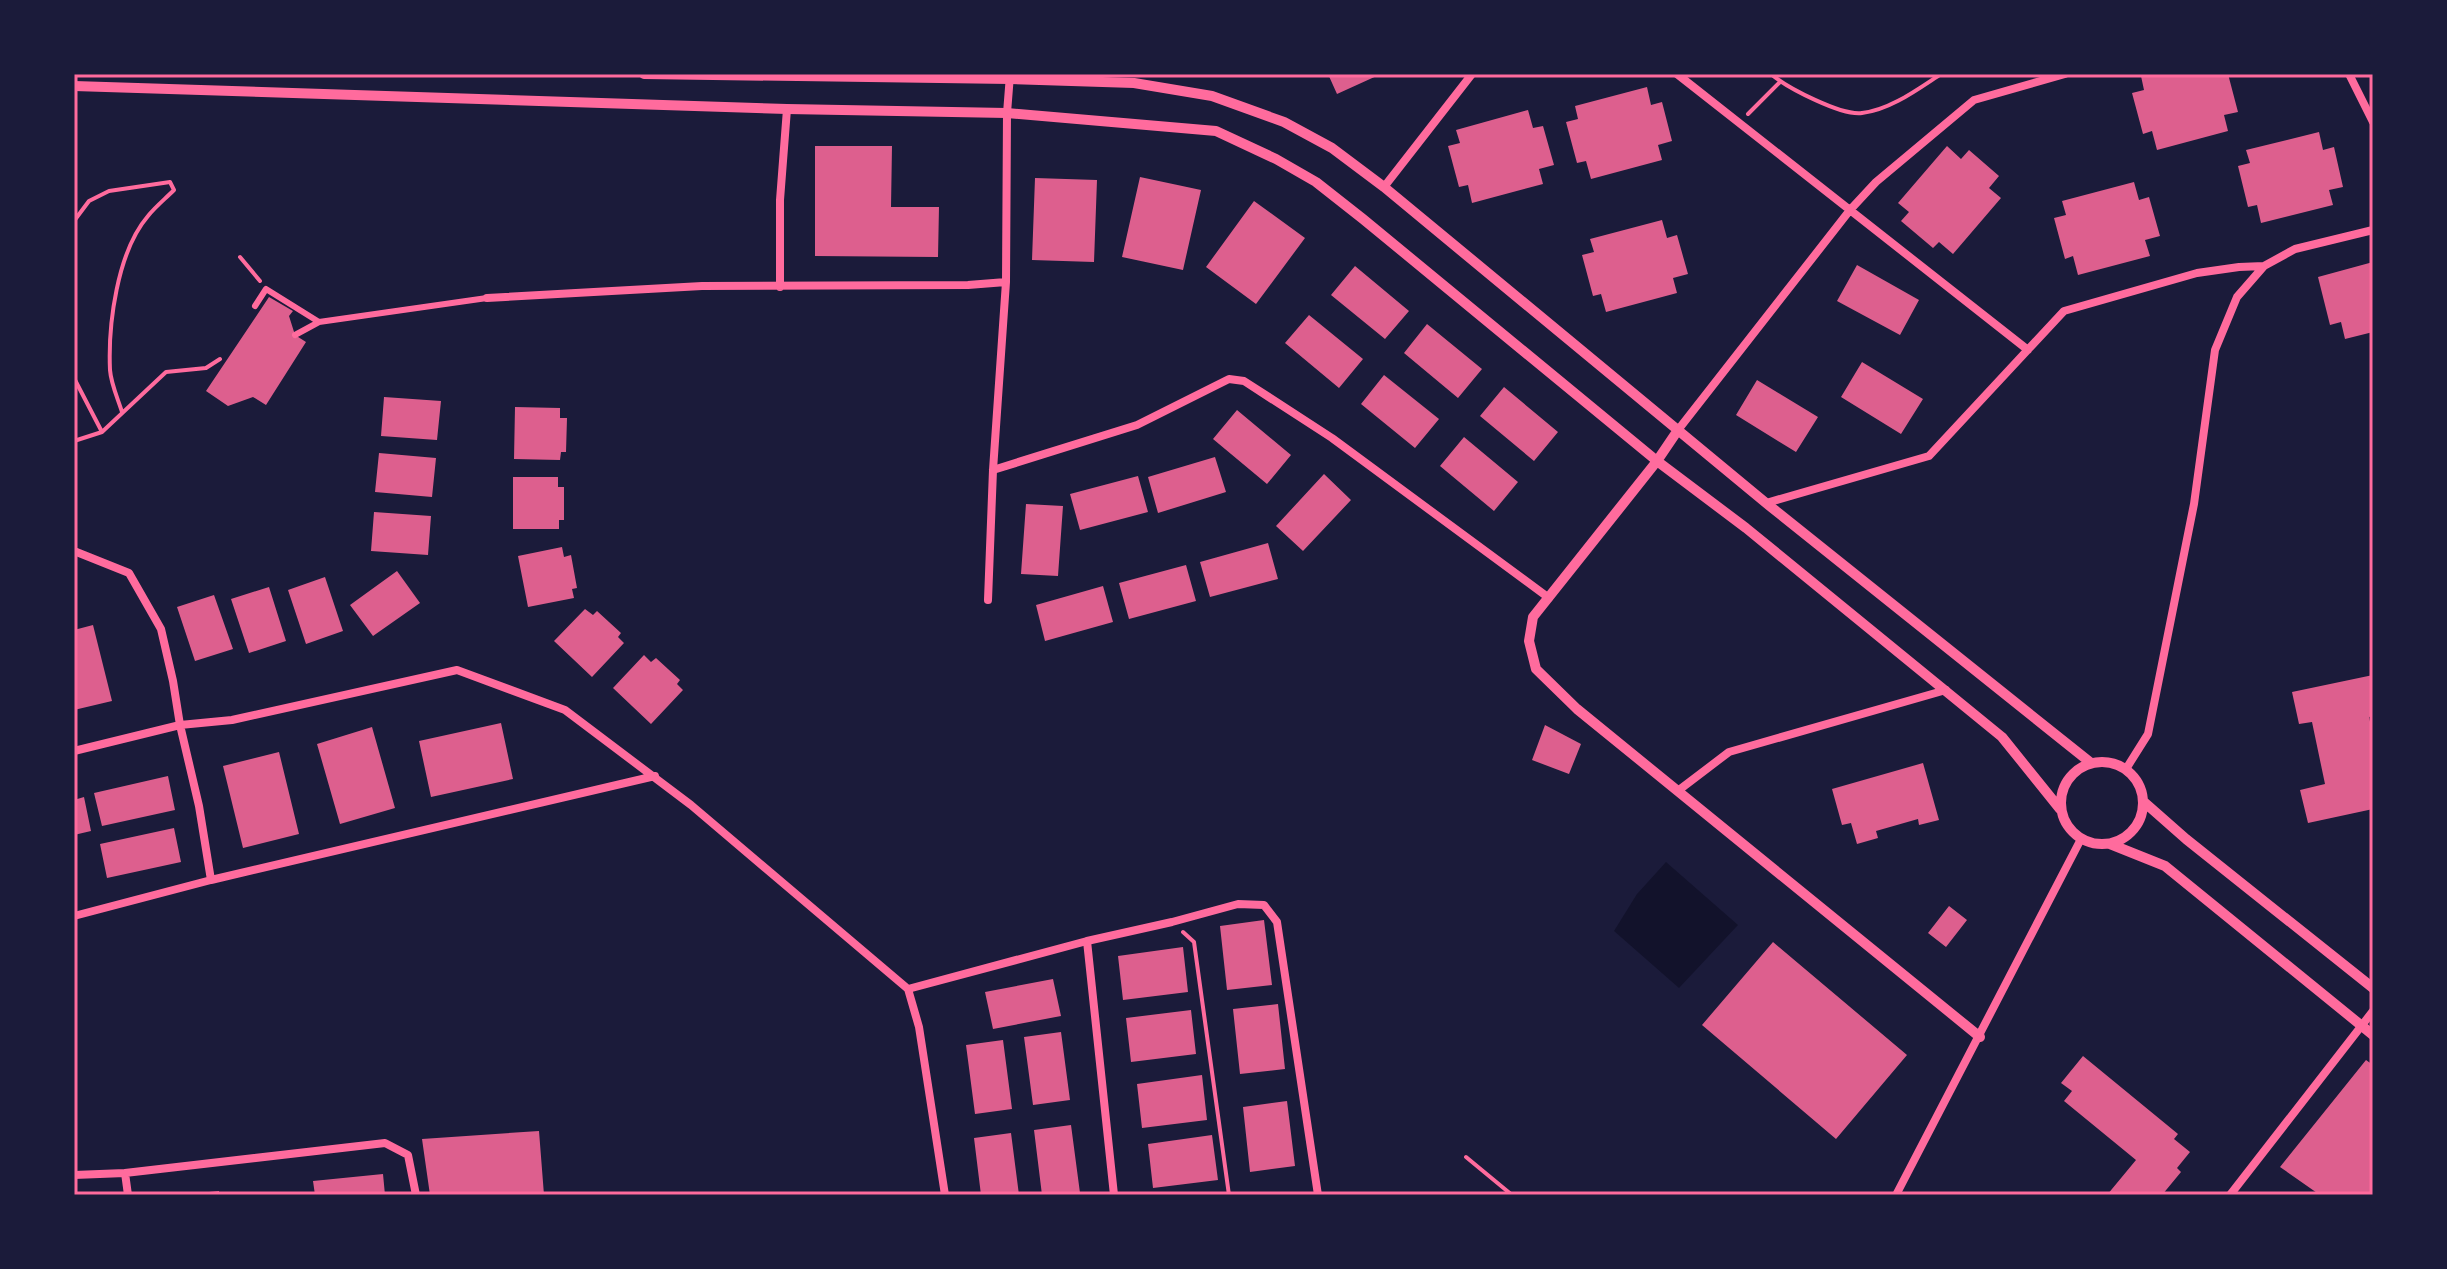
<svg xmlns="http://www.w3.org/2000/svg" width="2447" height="1269" font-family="Signika,sans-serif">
  <rect width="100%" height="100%" fill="#1b1b3a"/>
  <!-- water -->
  <path fill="#12122b" d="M1666 862 1738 925 1679 988 1614 931 1637 894Z"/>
  <!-- building -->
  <path fill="#dd5f8e" d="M1328 74H1381L1337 94Z
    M2150 74H2228L2238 112 2224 115 2228 131 2157 150 2152 131 2143 134 2132 93 2144 90 2141 76Z
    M1647 87 1651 105 1662 102 1672 141 1658 145 1662 160 1591 179 1586 161 1577 163 1566 122 1578 119 1575 106Z
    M1528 110 1533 128 1543 126 1554 165 1539 169 1543 184 1472 203 1468 185 1459 187 1448 146 1460 143 1456 130Z
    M2319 132 2323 150 2334 147 2343 187 2329 190 2333 205 2261 223 2257 205 2248 207 2238 166 2250 163 2246 150Z
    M815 146H892L891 207H939L938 257 815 256Z
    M1947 146 1961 159 1969 150 1999 176 1989 188 2001 198 1953 254 1939 242 1933 248 1901 221 1909 212 1898 203Z
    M1140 177 1201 190 1183 270 1122 257Z
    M1035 178 1097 180 1094 262 1032 260Z
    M2134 182 2139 200 2149 197 2160 236 2145 240 2150 256 2078 275 2073 256 2065 259 2054 218 2066 215 2062 201Z
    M1254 201 1305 238 1256 304 1206 267Z
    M1662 220 1667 238 1677 235 1688 274 1673 278 1677 293 1606 312 1601 294 1593 296 1582 255 1594 252 1590 239Z
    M2373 262V332L2345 339 2341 322 2330 325 2318 277Z
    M1857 265 1919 300 1900 335 1837 301Z
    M1355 266 1409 311 1385 339 1331 295Z
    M269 297 293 311 289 316 295 335 306 342 266 405 253 397 228 406 206 391Z
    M1309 315 1363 359 1339 388 1285 343Z
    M1427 324 1482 369 1458 398 1404 353Z
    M1862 362 1923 399 1901 434 1841 397Z
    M1384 375 1439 419 1415 448 1361 404Z
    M1757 380 1818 417 1796 452 1736 415Z
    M1504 387 1558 432 1534 461 1480 416Z
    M384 397 441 401 437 440 381 436Z
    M515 407 560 408V418H567L566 452H561L560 460 514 459Z
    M1237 410 1291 455 1267 484 1213 439Z
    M1464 437 1518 482 1494 511 1440 466Z
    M379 453 436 458 432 497 375 492Z
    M1215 457 1226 492 1158 513 1148 477Z
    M1324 474 1351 500 1303 551 1276 526Z
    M1138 476 1148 512 1080 530 1070 494Z
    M513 477H558V487H564V520H559V529H513Z
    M1026 504 1063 506 1058 576 1021 574Z
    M374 512 431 516 428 555 371 551Z
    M1268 543 1278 579 1210 597 1200 562Z
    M562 547 564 557 571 555 577 588 572 589 574 598 528 607 518 556Z
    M1186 565 1196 601 1129 619 1119 583Z
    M397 571 420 603 373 636 350 605Z
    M325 577 343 631 306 644 288 590Z
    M1103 586 1113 622 1045 641 1036 605Z
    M269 587 286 641 249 653 231 599Z
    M214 595 233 649 195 661 177 607Z
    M585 609 593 615 597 611 621 633 618 637 624 643 592 677 554 641Z
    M93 625 112 701 74 710V630Z
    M644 655 651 662 656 658 680 680 677 684 683 690 651 724 613 688Z
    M2373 675V716L2369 717 2373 736V809L2308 823 2300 790 2325 784 2312 722 2299 724 2292 692Z
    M501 723 513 779 431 797 419 741Z
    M1545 725 1581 744 1569 774 1532 760Z
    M372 727 395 808 340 824 317 744Z
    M279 752 299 834 243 848 223 766Z
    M1923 763 1939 820 1919 825 1918 819 1876 831 1878 838 1857 844 1851 823 1842 825 1832 789Z
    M168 776 175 810 102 826 94 793Z
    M84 797 91 831 74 835V800Z
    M174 828 181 862 107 878 100 844Z
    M1949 906 1967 920 1946 947 1928 933Z
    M1264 920 1272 985 1227 990 1220 926Z
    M1773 942 1907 1055 1836 1139 1702 1025Z
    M1183 947 1188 992 1123 1000 1118 956Z
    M1053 979 1061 1016 993 1029 985 992Z
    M1278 1004 1285 1069 1240 1074 1233 1009Z
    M1191 1010 1196 1054 1131 1062 1126 1018Z
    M1061 1032 1070 1100 1033 1105 1024 1037Z
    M1003 1040 1012 1109 975 1114 966 1045Z
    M2083 1056 2178 1134 2174 1139 2190 1152 2177 1168 2181 1172 2162 1195H2107L2136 1160 2064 1101 2072 1091 2061 1083Z
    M2366 1060 2373 1065V1195H2320L2280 1167Z
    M1202 1075 1207 1120 1142 1128 1137 1084Z
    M1287 1101 1295 1166 1250 1172 1243 1107Z
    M1071 1125 1080 1193 1042 1195 1034 1130Z
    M539 1131 544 1195H430L422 1139Z
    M1011 1133 1019 1195H981L974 1138Z
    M1212 1135 1218 1180 1153 1188 1148 1144Z
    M383 1174 385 1195H315L313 1181Z
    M219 1191V1195H199V1193Z"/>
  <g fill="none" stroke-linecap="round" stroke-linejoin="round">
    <!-- path -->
    <path stroke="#ff6b9d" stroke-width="4" d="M1771 74C1787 88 1842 116 1862 113 1890 110 1918 89 1941 74
      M1748 114 1780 82
      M74 221 89 201 109 191 170 182 174 190C165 199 155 207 148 216 117 252 108 325 110 370 111 384 118 399 122 412
      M240 257 260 281
      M74 378 102 432
      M74 441 102 432 166 372 206 368 220 359
      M1183 932 1194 942 1229 1195
      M1466 1157 1512 1195"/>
    <!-- pedestrian -->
    <path stroke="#ff6b9d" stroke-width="6" d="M255 306 266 289 319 322 487 298
      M295 335 319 322"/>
    <!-- minor -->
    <path stroke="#ff6b9d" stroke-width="8" d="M1677 74 2028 350
      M2349 74 2373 122
      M1384 187 1472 74
      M780 287V200L787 109
      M487 298 702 286 968 285 1006 282 1007 113 1010 75
      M1678 430 1850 210 1876 182 1974 100 2065 74
      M993 470 1137 425 1229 379 1244 381 1332 438 1549 598
      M1766 503 1929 456 2064 311 2197 273 2239 267 2264 266 2295 249 2373 230
      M74 551 129 573 161 629 173 681 180 725 199 806 211 880 655 776
      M988 600 993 470 1006 282
      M74 751 180 725 232 720 457 670 565 710 691 805 908 989
      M2126 769 2148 734 2194 504 2215 350 2237 297 2264 266
      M1679 790 1729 752 1946 690
      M74 916 211 880
      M1087 941 1172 922 1238 904 1264 905 1277 922 1318 1195
      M908 989 1087 941 1114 1195
      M908 989 919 1027 945 1195
      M125 1173 385 1143 408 1155 416 1195
      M74 1175 125 1173 128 1195
      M1896 1195 2081 839
      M2230 1195 2373 1011"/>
    <!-- tertiary -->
    <path stroke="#ff6b9d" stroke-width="10" d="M644 74 1010 79 1134 83 1212 96 1284 122 1332 148 1384 187 1766 503 2091 763
      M74 86 787 109 1007 113 1216 131 1276 159 1316 182 1363 219 1657 461 1746 528 2002 737 2060 809
      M1678 430 1657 461 1533 617 1529 641 1536 669 1577 709 1980 1037
      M2061 803a41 41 0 1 1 82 0a41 41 0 1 1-82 0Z
      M2144 802 2186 839 2373 988
      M2110 844 2165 866 2373 1035"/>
  </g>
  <!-- border -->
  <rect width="2447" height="1269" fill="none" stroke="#1b1b3a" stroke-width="152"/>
  <rect x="76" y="76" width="2295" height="1117" fill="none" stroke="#ff6b9d" stroke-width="3"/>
</svg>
